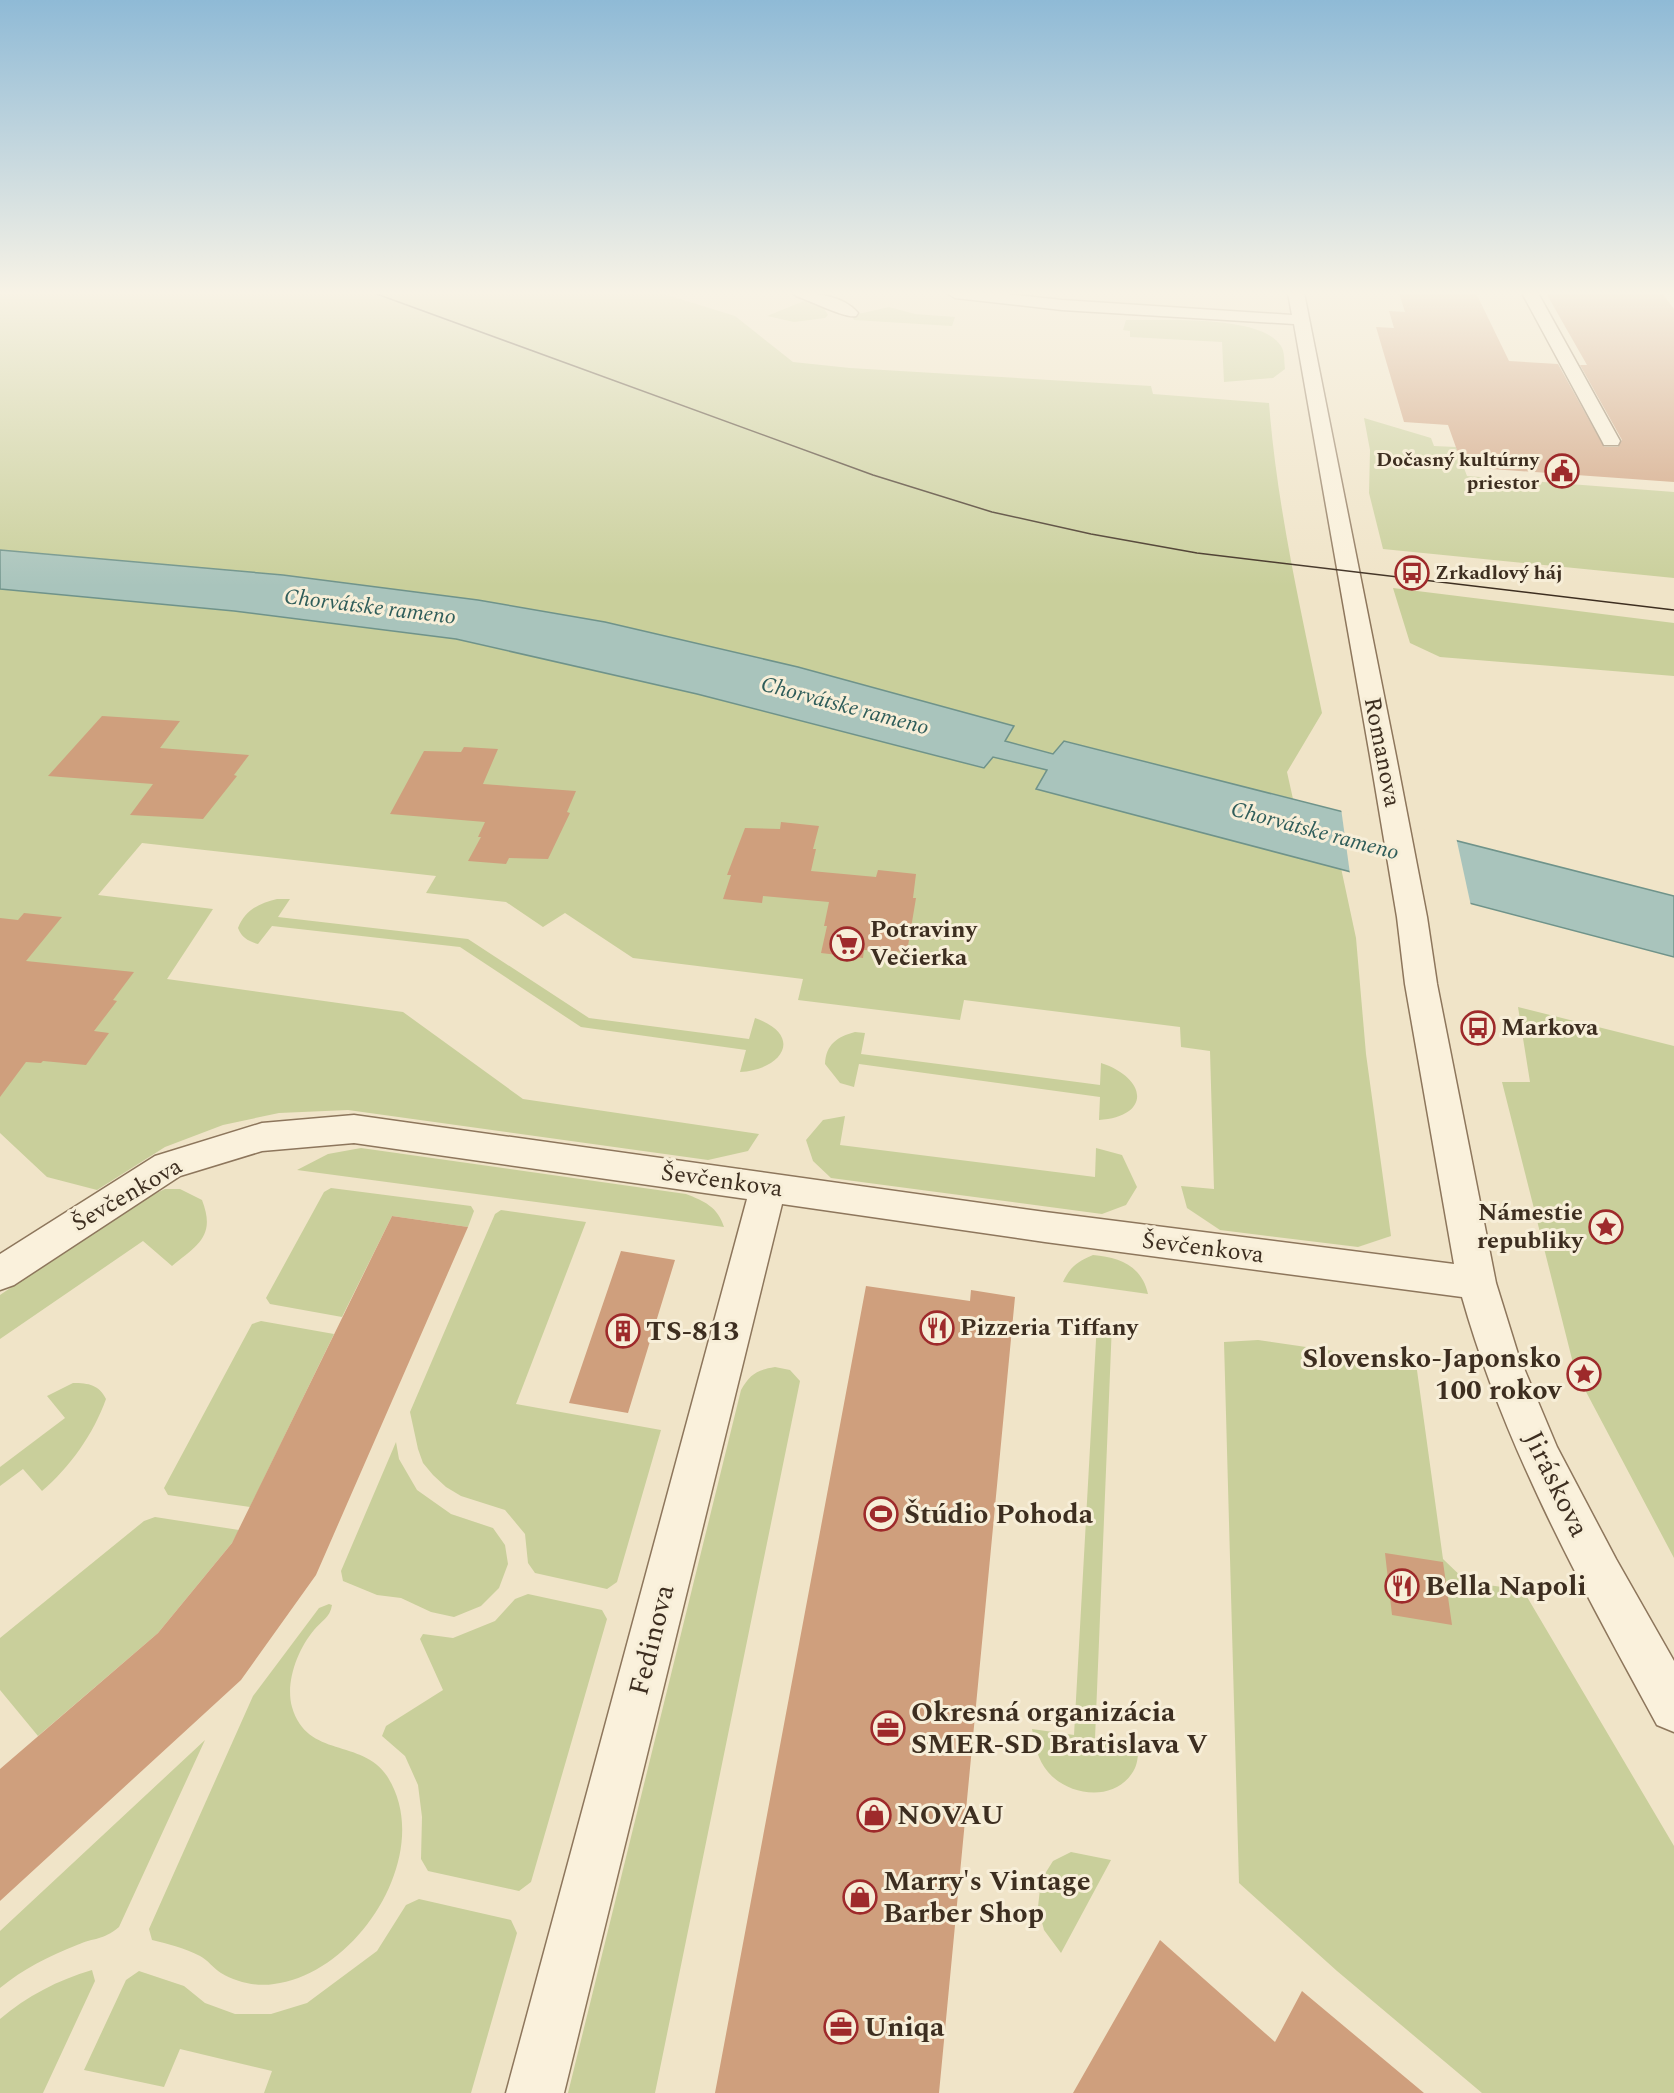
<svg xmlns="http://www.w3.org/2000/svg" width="1674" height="2093" font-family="Spectral,serif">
  <rect width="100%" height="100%" fill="#f0e4c8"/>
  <!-- green -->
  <path fill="#c9cf9b" d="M7 293H661L735 316 793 362 850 368 1151 386 1153 394 1269 403C1277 508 1301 610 1322 713L1287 772 1293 799 1064 741 1053 755 1005 741 1014 726 798 667 605 622 478 600 283 575 0 550V295Z
    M809 299 823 307 828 315 825 318 794 322 767 316Z
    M889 307 915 314 955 317 952 326 854 320 853 318 854 315Z
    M1126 320C1162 321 1261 314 1281 346 1285 352 1284 362 1285 369L1273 378 1224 382 1222 342 1130 337V331L1123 330Z
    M1364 418 1431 438 1434 446 1456 447 1467 476 1674 492V578L1383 549 1369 493 1370 450Z
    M1393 588 1674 623V676L1440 657 1410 643Z
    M0 589 234 611 456 639 697 694 984 768 993 757 1047 770 1036 789 1341 868 1356 938 1366 1054 1391 1236 1358 1247 1220 1230 1187 1208 1181 1186 1214 1189 1210 1051 1181 1047 1180 1027 964 1000 960 1020 798 1000 803 979 633 958 565 913 543 927 506 902 426 893 436 876 142 843 98 895 213 909 167 979 403 1012 523 1099 759 1134 748 1151 708 1160 348 1110 279 1113 223 1125 165 1147 97 1190 47 1177 0 1133Z
    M277 899H290L278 917 468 939 589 1018 749 1039 755 1018C805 1036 782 1070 740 1072L746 1050 581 1027 460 947 272 926 258 944C248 941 242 938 238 928 245 910 258 904 277 899Z
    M1518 1007 1674 1046V1558L1575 1371 1502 1082H1530Z
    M855 1032 865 1033 861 1054 1100 1085 1101 1063C1147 1078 1152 1116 1099 1120L1100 1097 859 1064 854 1087 840 1083 825 1064C826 1044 837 1037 855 1032Z
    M845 1116 840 1145 1095 1177 1096 1148 1122 1155 1137 1187 1126 1205 1102 1214 831 1178 813 1161 806 1140 823 1120Z
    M361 1148 686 1194C704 1201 718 1207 724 1227L297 1170 328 1154Z
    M331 1188 471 1206 474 1211 468 1227 392 1216 342 1317 270 1304 266 1298 324 1192Z
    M165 1189H180L202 1200C216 1236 198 1245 172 1266L143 1241 0 1339V1295L137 1202Z
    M501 1210 586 1222 516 1404 661 1430 617 1582 607 1589 535 1573 528 1563 525 1534 505 1510 461 1496 446 1487 433 1475 423 1463 418 1449 410 1412 495 1214Z
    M1093 1255C1119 1257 1142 1266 1148 1294L1063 1282C1070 1267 1078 1261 1093 1255Z
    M261 1321 334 1334 250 1507 168 1495 164 1488 252 1324Z
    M1097 1322 1112 1324 1095 1739 1139 1745C1138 1752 1138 1762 1135 1768 1118 1803 1069 1797 1048 1772 1037 1759 1035 1744 1032 1729L1074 1735Z
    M1258 1340 1416 1363 1443 1559 1467 1582 1523 1590 1674 1846V2093H1482L1337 1971 1239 1883 1224 1342Z
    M775 1367 790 1370 800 1381 655 2093H568L741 1390C750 1374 757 1370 775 1367Z
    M73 1383C89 1383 99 1385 106 1399 93 1435 70 1467 42 1491L23 1469 0 1486V1467L65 1418 47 1396Z
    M396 1442 399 1459 417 1490 451 1514 493 1528 505 1545 508 1564 499 1588 481 1606 454 1617 431 1612 401 1598 377 1595 343 1581 341 1571Z
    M155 1517 239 1530 232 1543 158 1633 38 1736 0 1690V1638L144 1521Z
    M528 1594 602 1610 607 1619 531 1882 519 1891 428 1871 421 1859 422 1817 418 1785 405 1756 382 1736 386 1726 443 1690 420 1639 423 1634 453 1638 495 1621 515 1599Z
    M329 1604 332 1605C330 1618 321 1621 314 1630 298 1649 285 1682 292 1707 307 1759 362 1738 387 1776 436 1852 358 1974 274 1984 256 1987 236 1982 221 1973 213 1968 208 1960 200 1956 185 1948 168 1944 152 1940L149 1929 253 1696 319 1608Z
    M205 1740 119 1927C102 1941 95 1937 77 1945 49 1956 23 1969 0 1988V1931Z
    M1071 1852 1111 1860 1061 1953 1044 1930 1038 1907 1041 1880 1053 1861Z
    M419 1899 511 1920 517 1933 471 2093H264L272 2071 180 2049 164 2087 84 2070 126 1980 139 1971 184 1986 205 2003 235 2014H271L307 2003 377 1951 406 1905Z
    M92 1970 95 1981 43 2093H0V2019C27 1996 58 1980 92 1970Z"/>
  <!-- water -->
  <path fill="#a9c4bc" stroke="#6f938a" stroke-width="1.5" d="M0 550 283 575 478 600 605 622 798 667 1014 726 1005 741 1053 754 1064 741 1674 896V957L1036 789 1047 770 993 757 984 768 697 694 456 639 234 611 0 589Z"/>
  <!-- pier -->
  <path fill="#f0e4c8" d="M1341 808 1456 837 1471 906 1350 874Z"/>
  <!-- building -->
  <path fill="#cf9f7d" d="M1399 293H1476L1509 361 1558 364 1604 447H1618L1622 440 1580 365H1587L1546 293H1662L1674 309V482L1463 467 1448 425 1404 422 1376 327 1394 328 1389 311 1405 312Z
    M102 716 180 721 160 748 249 755 234 775 237 776 203 819 130 815 153 784 48 776Z
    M464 747 498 749 483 784 576 791 567 812 570 813 548 859 509 858 506 864 468 861 481 837H478L485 822 390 814 424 751 461 752Z
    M781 822 819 826 813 849H816L811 871 876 877 878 870 916 874 913 898H916L907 952 864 950 863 958 821 953 827 926H824L829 902 763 896 762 903 723 899 731 875H727L745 828 780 829Z
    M24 913 62 917 26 961 134 972 113 1000 117 1001 94 1031 109 1033 86 1065 43 1061 41 1063 26 1062 0 1097V918L18 920Z
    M392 1216 468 1227 316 1575 241 1680 0 1901V1769L158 1633 232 1543Z
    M621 1251 675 1260 628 1413 569 1403Z
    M866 1286 970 1301 971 1290 1015 1297 939 2093H715Z
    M1385 1553 1443 1562 1452 1625 1392 1615Z
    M1160 1940 1275 2042 1302 1991 1424 2093H1073Z"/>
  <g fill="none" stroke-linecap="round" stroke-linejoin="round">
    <defs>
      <path id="minor" d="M793 293C815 293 843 295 858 313L856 316C846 319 809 300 796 296Z
        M947 293H997L1062 300 1292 315 1288 293H1304L1396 756 1427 917 1437 984 1496 1283 1518 1354 1557 1447 1616 1559 1674 1661V1732L1657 1725C1582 1587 1505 1449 1462 1297L1045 1242 782 1204 564 2093H506L747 1199 354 1143 262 1151 180 1176 14 1285 0 1290V1254L155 1156 262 1123 354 1115 1045 1212 1454 1264 1405 984 1397 917 1370 756 1294 324 1062 310 955 298Z
        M1522 293H1538L1620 441 1618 445H1604L1602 441Z"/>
    </defs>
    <!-- minor casing -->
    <use href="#minor" stroke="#8d765c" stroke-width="3"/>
    <!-- minor -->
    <use href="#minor" fill="#faf1dc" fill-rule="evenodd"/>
    <!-- tram -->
    <path stroke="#3d2e20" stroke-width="1.5" d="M374 293 873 475 992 512 1091 534 1197 553 1674 610"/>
  </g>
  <!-- sky -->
  <linearGradient id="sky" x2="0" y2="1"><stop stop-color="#8fbad6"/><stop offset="0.5" stop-color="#f8f3e6"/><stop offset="1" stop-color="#f8f3e6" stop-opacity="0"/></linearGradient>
  <rect width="1674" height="586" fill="url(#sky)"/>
  <!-- icons -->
  <defs>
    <symbol id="civic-ring" viewBox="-11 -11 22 22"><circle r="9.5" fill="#f7eed8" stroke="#9e2a2b" stroke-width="1.5"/><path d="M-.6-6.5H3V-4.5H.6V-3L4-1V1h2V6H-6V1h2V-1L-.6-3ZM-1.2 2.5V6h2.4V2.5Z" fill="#9e2a2b"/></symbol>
    <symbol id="bus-ring" viewBox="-11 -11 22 22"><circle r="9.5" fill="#f7eed8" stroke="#9e2a2b" stroke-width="1.5"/><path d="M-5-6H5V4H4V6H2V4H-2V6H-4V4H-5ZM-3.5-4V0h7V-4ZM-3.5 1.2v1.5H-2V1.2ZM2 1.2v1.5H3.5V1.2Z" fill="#9e2a2b"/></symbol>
    <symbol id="supermarket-ring" viewBox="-11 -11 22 22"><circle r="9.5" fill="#f7eed8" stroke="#9e2a2b" stroke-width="1.5"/><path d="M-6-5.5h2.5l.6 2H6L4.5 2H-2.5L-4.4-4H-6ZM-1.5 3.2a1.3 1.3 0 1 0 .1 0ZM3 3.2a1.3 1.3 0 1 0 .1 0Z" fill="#9e2a2b"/></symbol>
    <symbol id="sight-ring" viewBox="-11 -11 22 22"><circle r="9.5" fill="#f7eed8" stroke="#9e2a2b" stroke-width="1.5"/><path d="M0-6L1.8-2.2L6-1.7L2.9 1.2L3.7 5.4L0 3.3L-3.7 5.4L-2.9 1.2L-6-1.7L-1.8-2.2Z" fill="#9e2a2b"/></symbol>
    <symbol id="restaurant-ring" viewBox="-11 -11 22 22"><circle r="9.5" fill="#f7eed8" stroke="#9e2a2b" stroke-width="1.5"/><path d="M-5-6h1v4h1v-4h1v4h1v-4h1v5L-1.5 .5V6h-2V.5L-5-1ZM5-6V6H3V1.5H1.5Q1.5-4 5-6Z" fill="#9e2a2b"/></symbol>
    <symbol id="building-ring" viewBox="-11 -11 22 22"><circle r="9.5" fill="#f7eed8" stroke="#9e2a2b" stroke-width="1.5"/><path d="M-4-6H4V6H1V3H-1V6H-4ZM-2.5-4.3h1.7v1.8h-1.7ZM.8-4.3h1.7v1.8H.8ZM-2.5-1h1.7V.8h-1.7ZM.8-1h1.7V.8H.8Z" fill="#9e2a2b"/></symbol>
    <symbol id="stadium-ring" viewBox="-11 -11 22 22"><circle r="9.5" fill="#f7eed8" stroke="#9e2a2b" stroke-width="1.5"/><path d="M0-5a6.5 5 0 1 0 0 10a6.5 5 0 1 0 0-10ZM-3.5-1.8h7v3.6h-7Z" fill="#9e2a2b"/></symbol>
    <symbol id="office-ring" viewBox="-11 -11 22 22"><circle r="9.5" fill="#f7eed8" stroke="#9e2a2b" stroke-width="1.5"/><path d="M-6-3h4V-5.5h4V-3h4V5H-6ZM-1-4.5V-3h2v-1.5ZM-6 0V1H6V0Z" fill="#9e2a2b"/></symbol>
    <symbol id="shop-ring" viewBox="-11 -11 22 22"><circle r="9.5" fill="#f7eed8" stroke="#9e2a2b" stroke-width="1.5"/><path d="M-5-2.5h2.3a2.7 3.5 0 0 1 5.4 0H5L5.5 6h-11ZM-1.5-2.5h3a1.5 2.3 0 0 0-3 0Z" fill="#9e2a2b"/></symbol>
  </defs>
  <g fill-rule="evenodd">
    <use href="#civic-ring" x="1543" y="452" width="38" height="38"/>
    <use href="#bus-ring" x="1393" y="554" width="38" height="38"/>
    <use href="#supermarket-ring" x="828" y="925" width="38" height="38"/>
    <use href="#bus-ring" x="1459" y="1009" width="38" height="38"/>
    <use href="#sight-ring" x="1587" y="1208" width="38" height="38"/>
    <use href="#restaurant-ring" x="918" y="1309" width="38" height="38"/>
    <use href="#building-ring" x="604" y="1312" width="38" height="38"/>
    <use href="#sight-ring" x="1565" y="1355" width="38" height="38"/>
    <use href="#stadium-ring" x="862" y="1495" width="38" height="38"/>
    <use href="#restaurant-ring" x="1383" y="1567" width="38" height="38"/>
    <use href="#office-ring" x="869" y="1709" width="38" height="38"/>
    <use href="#shop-ring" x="855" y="1796" width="38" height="38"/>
    <use href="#shop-ring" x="841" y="1878" width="38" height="38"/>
    <use href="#office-ring" x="822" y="2008" width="38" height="38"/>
  </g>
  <g text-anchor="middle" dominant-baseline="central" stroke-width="6" stroke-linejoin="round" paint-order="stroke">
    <!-- far-poi labels -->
    <g font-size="20" font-weight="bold" fill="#3d2e20" stroke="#f7eed8" text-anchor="end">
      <text x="1539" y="460">Dočasný kultúrny<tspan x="1539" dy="23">priestor</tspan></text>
      <text x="1435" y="573" text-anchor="start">Zrkadlový háj</text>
    </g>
    <!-- far-water labels -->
    <g font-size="22" font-style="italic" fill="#2f5d5a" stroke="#f7eed8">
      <text transform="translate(370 607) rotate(7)">Chorvátske rameno</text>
      <text transform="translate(845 706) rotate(15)">Chorvátske rameno</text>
      <text transform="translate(1315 831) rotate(15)">Chorvátske rameno</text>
    </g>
    <!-- street labels -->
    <g font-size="24" fill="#3d2e20" stroke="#f7eed8">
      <text transform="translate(1382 752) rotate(79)">Romanova</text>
      <text transform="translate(722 1181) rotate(8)">Ševčenkova</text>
      <text transform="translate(127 1195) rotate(-30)">Ševčenkova</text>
      <text transform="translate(1203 1248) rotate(7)">Ševčenkova</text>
    </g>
    <!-- poi labels -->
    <g font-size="24" font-weight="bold" fill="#3d2e20" stroke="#f7eed8" text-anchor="start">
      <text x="870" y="930">Potraviny<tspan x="870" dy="28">Večierka</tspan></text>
      <text x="1501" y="1028">Markova</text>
      <text x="1583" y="1213" text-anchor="end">Námestie<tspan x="1583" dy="28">republiky</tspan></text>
      <text x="960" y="1328">Pizzeria Tiffany</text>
    </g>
    <!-- near-poi labels -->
    <g font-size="28" font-weight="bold" fill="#3d2e20" stroke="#f7eed8" text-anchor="start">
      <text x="646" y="1331">TS-813</text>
      <text x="1561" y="1358" text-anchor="end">Slovensko-Japonsko<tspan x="1561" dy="32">100 rokov</tspan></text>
      <text x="904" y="1514">Štúdio Pohoda</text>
      <text x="1425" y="1586">Bella Napoli</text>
      <text x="911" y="1712">Okresná organizácia<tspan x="911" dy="32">SMER-SD Bratislava V</tspan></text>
      <text x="897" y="1815">NOVAU</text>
      <text x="883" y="1881">Marry's Vintage<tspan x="883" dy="32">Barber Shop</tspan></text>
      <text x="864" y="2027">Uniqa</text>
    </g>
    <!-- near-street labels -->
    <g font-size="28" fill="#3d2e20" stroke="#f7eed8">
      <text transform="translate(1556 1484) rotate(64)">Jiráskova</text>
      <text transform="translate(652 1640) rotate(-76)">Fedinova</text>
    </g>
  </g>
</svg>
